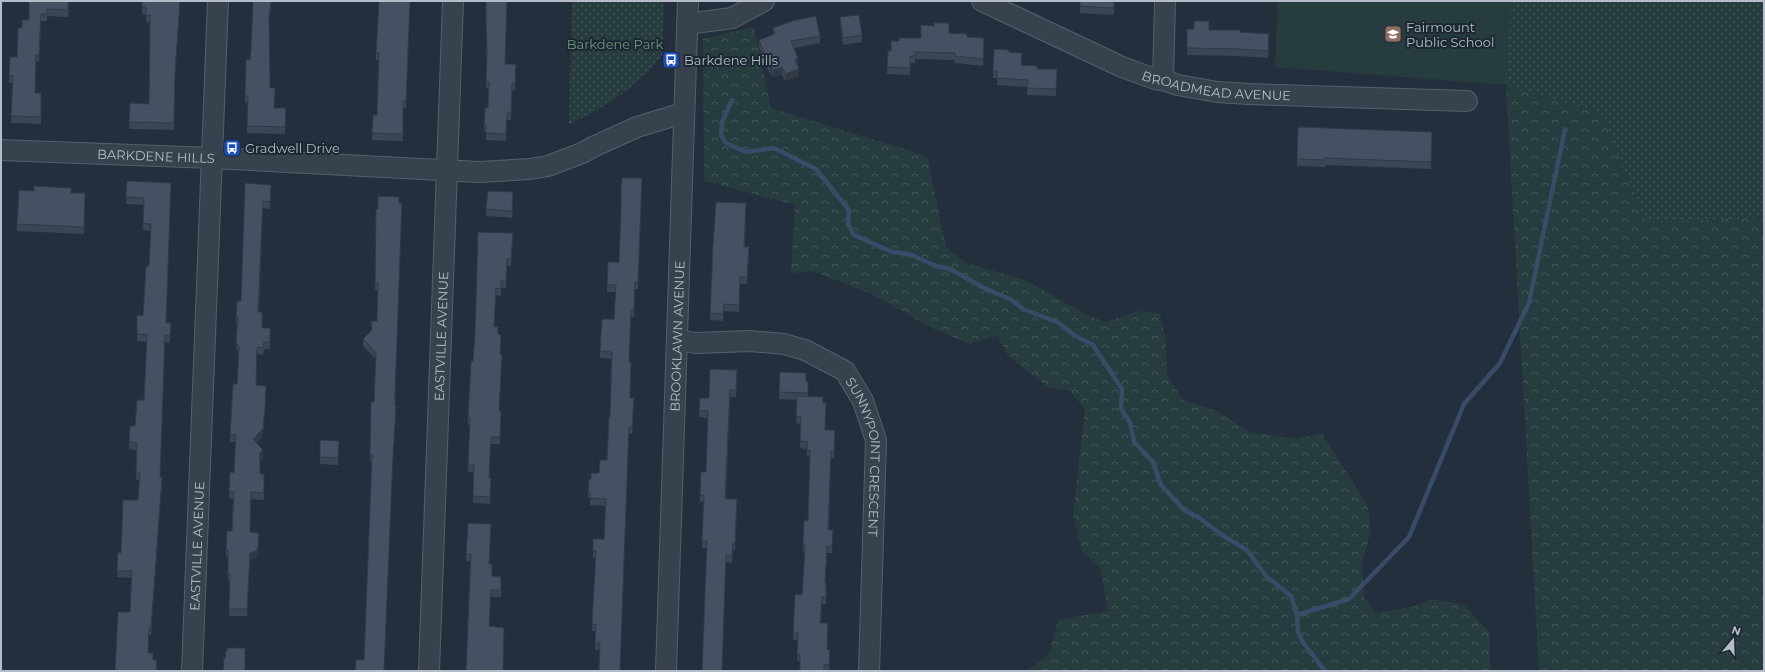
<svg xmlns="http://www.w3.org/2000/svg" width="1765" height="672" font-family="Montserrat,sans-serif">
  <defs>
    <pattern id="forest-crowns" width="20" height="18" patternUnits="userSpaceOnUse"><rect width="20" height="18" fill="#263c3f"/><path d="M2 6a3 3 0 1 1 6 0M12 15a3 3 0 1 1 6 0" fill="none" stroke="#435659"/></pattern>
    <pattern id="park-dots" width="8" height="8" patternUnits="userSpaceOnUse"><rect width="8" height="8" fill="#263c3f"/><path d="M2 2h.1M6 6h.1" fill="none" stroke="#435659" stroke-width="1.8" stroke-linecap="round"/></pattern>
  </defs>
  <rect width="100%" height="100%" fill="#242f3e"/>
  <!-- green -->
  <path fill="#263c3f" d="M1278 1H1764V215L1646 222 1601 113 1506 85 1275 67Z"/>
  <!-- forest -->
  <path fill="url(#forest-crowns)" d="M754 27 771 108 927 156 946 247 966 263 1025 280 1090 317 1106 322 1138 311 1160 314 1166 340 1167 375 1183 400 1215 410 1249 432 1296 439 1321 433 1367 504 1371 531 1362 563 1364 597 1375 613 1415 606 1433 599 1464 605 1490 633V671H1027L1049 654 1058 620 1108 611 1100 568 1082 551 1073 515 1085 409 1070 391 1048 387 1008 356 997 335 970 344 936 330 870 293 812 271 791 273 795 205 704 181 703 39Z
    M1506 85 1601 113 1646 221 1761 218 1764 215V671H1539Z"/>
  <!-- park -->
  <path fill="url(#park-dots)" d="M572 1H664L662 56C636 87 605 108 569 124Z
    M1511 1H1764V215L1761 218 1646 222 1601 113 1506 85Z"/>
  <g fill="none" stroke-linecap="round" stroke-linejoin="round">
    <!-- stream -->
    <path stroke="#394c67" stroke-width="4.5" d="M732 100 722 122 721 135 726 143 746 152 774 148 816 169 849 210 848 224 854 235 892 252 909 254 936 266 950 269 982 287 1012 300 1023 309 1057 322 1077 337 1093 345 1122 389 1121 408 1130 423 1134 442 1153 462 1161 485 1184 510 1198 517 1222 535 1247 550 1266 576 1291 596 1297 615 1298 632 1302 641 1325 671
      M1297 615 1349 599 1409 537 1464 404 1500 363 1529 303 1565 129"/>
    <defs>
      <g id="minor">
        <path id="s1" d="M982 1 1122 67 1155 79 1163 80 1178 85 1217 92 1249 94 1467 101"/>
        <path d="M687 24 732 18 764 1"/>
        <path d="M1163 80 1165 1"/>
        <path id="s2" d="M1 150 212 158 479 172 530 169 548 166 582 153 595 146 637 127 683 113"/>
        <path id="s3" d="M677 340 696 343 750 341 784 344 805 350 845 371 863 401 876 440 869 671"/>
        <path id="s4" d="M192 671 218 1"/>
        <path id="s5" d="M429 671 453 1"/>
        <path id="s6" d="M666 671 688 1"/>
      </g>
    </defs>
    <!-- minor casing -->
    <use href="#minor" stroke="#565f6c" stroke-width="22"/>
    <!-- minor -->
    <use href="#minor" stroke="#38414e" stroke-width="20"/>
  </g>
  <!-- wall -->
  <path fill="#3b4654" d="M29 1H69L68 17 47 16V21H41L39 62H36L35 93H41V124L11 123 12 83H9L10 57H17L22 28 29 20Z
    M142 1H180L175 79 174 130 129 129 130 103 149 104 150 22H146V15L142 14Z
    M271 1 270 18 269 17 270 88 275 95 274 108H286L285 134 247 133 248 103H245V96L251 49Z
    M410 1 406 108H403V141L372 140 373 115H377L378 60H376V53Z
    M486 1 505 64 516 71 515 91 512 90 511 120H507L506 141 486 140V131H484V124L488 108 489 89 486 88 487 55 486 29Z
    M1080 1H1114V15L1080 13Z
    M840 17 862 35V42L843 45 840 24Z
    M773 28 820 36V43L794 48 798 65 799 76 785 81 782 74 773 77 772 74 770 75 759 47V40L773 34Z
    M1187 29 1240 32 1269 41 1268 58 1239 56 1187 55Z
    M949 33 967 37 984 45 983 66 955 63V60L915 59V63H910V75L887 74 888 51H891L899 41 921 38Z
    M1009 52 1021 65 1037 69H1057L1056 96 1027 95V87L997 85V78H993V71Z
    M1298 127 1432 139 1431 169 1325 165V167L1297 166Z
    M642 178 638 289H635L634 317H631L629 362 630 398 634 405 632 434H629L600 650H595V631H592L596 558H593V539H604L606 506 590 505V498H588V491L591 479 599 473 607 460 610 417 611 359 600 358V351L614 319 615 292H607L608 262H619L622 183Z
    M127 181 171 183 166 323H171L170 343 165 342 160 477 162 484 151 635H149L148 653 153 660 156 671H115L118 612H130L131 578 117 577 118 552 121 553 138 500 139 480H136L137 450 129 449V442L144 400 147 342 137 341V315L143 316 149 266 151 231 143 230 144 205 126 204Z
    M245 183 271 185 270 209 263 208 259 312 262 319V328H270V349H264L263 355 257 354 256 385 266 393 263 436 256 443 263 457 260 460V474H264V500L251 499 250 532 259 540 258 554 256 558 250 560 247 616H229L230 582 228 581V557H226V550L232 531 233 499 229 498V492L234 473 235 442H230V435L237 384 239 354 236 348 237 325H236V318L241 301Z
    M71 193H85L84 234 17 231V224Z
    M513 199 512 218 486 216V209Z
    M376 209 395 406 396 413 393 463 364 660 372 462H370L371 402H374L376 359 363 346V339L371 330 377 321 378 290H375Z
    M746 210 745 247 749 254 747 284H740L739 312 724 311 723 321 710 320 713 245Z
    M513 240 511 266H507L506 288H501V296L496 295 494 327 501 341 500 354 502 362 499 411H501L500 444H491L489 478 491 485 490 504 473 503 474 472H468L470 425H468V418L475 333Z
    M737 377 736 397H730L726 499 737 506 735 550H733L732 563 726 562 706 548H702L703 502H700V495L706 472 708 418 699 417V410L709 398Z
    M806 381 808 382V396L823 403 825 430 835 437 834 458H831L829 530H833L832 553H827L825 582H826V604H822L821 623 828 630 827 649 830 657 829 671H800V661H797L798 640H793V633L802 595 803 581 805 552H803L804 520 808 521 810 457 807 456V449L800 448 801 424 796 423 797 400 779 399V392Z
    M339 448 338 465 320 464V457Z
    M491 531 489 564 492 576 501 584V597H491L466 671 470 561H466V554Z"/>
  <!-- shaded-wall -->
  <path fill="#303945" d="M180 1 175 79 174 130 175 72Z
    M798 58V65L795 66V59Z
    M772 67V74L770 75V68Z
    M782 67V74L773 77V70Z
    M799 69V76L785 81V74Z
    M266 393 263 436 253 446V439Z
    M396 406V413L393 463V456Z
    M263 450V457L260 460V453Z
    M162 477V484L151 635V628Z
    M259 533 258 554 256 558 250 560 247 616 250 553Z"/>
  <!-- building -->
  <path fill="#455162" stroke="#303945" d="M29 1H68V10L47 9V14H41L39 55H36L35 93H41V117L11 116 13 76H9L10 57H17L18 28H22V20H29Z
    M142 1H180L175 72 174 123 129 122 130 103 149 104 150 15H146V8L142 7Z
    M253 1H271L270 11 269 10 270 88H275L274 108H286L285 127 247 126 248 96H245L246 59 250 60 251 49Z
    M379 1H410L406 101H403V134L372 133 373 115H377L379 53H376Z
    M486 1H507L505 64H516L515 84 512 83 511 113H507L506 134 486 133V124H484L485 108H488L489 82 486 81 487 51 486 22Z
    M1080 1H1114V8L1080 6Z
    M859 15 862 35 843 38 840 17Z
    M816 16 820 36 791 41 798 58 795 59 799 69 785 74 782 67 773 70 772 67 770 68 759 40 775 34 773 28 792 21Z
    M1194 21H1209V30H1240V32L1269 34 1268 51 1239 49 1187 48V29H1194Z
    M934 23H949V33L967 34V37L984 38 983 59 955 56V53L915 52V56H910V68L887 67 888 51H891V41H899V38H921V25L934 26Z
    M994 49 1009 50V52L1022 53 1021 65 1037 66V69H1057L1056 89 1027 88 1028 80 997 78V71H993Z
    M1298 127 1432 132 1431 162 1325 158V160L1297 159Z
    M622 178H642L638 282H635L634 310H631L629 362H631L630 398H634L632 427H629L620 671H599L600 643H595L596 624H592L596 551H593V539H604L606 499 590 498V491H588L589 479H591V473H599L600 460H607L609 417H610L612 352 600 351 602 319H614L616 285H607L608 262H619L621 208V183H622Z
    M127 181 171 183 166 323H171L170 336 165 335 160 477H162L151 628H149L148 653H153V660H157L156 671H119V670H115L118 612H130L132 571H117L118 552 121 553 123 500H138L140 473H136L137 443 129 442 130 426H135L137 400H144L147 335 137 334V315L143 316 146 266H149L151 224 143 223 144 198 126 197Z
    M245 183 271 185 270 202 263 201 258 312H262V328H270V342H264L263 348 257 347 256 385 266 386 265 408 263 429 253 439 263 450 260 453V474H264V493L251 492 250 532 259 533 258 547 256 551 250 553 247 609H229L230 575 228 574V550H226L227 531H232L234 492H229L230 472 234 473 236 435H230L233 384H237L239 348 236 341 238 318H236L237 301H241Z
    M34 186 71 188V193H85L84 227 17 224 19 190 34 191Z
    M488 191 513 192 512 211 486 209Z
    M378 196 399 197V203H402L395 396V406H396L393 456 384 671H355L356 660H364L372 455H370L371 402H374L376 353 363 339 372 330 371 321H377L378 283H375L376 209H378Z
    M716 202 746 203 744 247H749L747 277H740L739 305 724 304 723 314 710 313 713 245Z
    M478 232 513 233 511 259H507L506 281H501V289L496 288 494 327H498V334L501 335 500 354 502 355 499 411H501L500 437H491L489 478H491L490 497 473 496 474 465H468L470 418H468L471 361H473L475 333Z
    M710 369 737 370 736 390H730L725 499H737L735 543H733L732 556 726 555 722 671H702L707 541H702L704 495H700L701 472H706L708 411 699 410 700 398H709Z
    M780 372 806 373V381L808 382V393L779 392Z
    M797 396 823 397V403H826L825 430H835L834 451H831L828 530H833L832 546H827L825 582H826V597H822L820 623H828L827 649 830 650 829 665 824 664V671H800V654H797L798 633H793L795 594 802 595 803 581 805 545H803L804 520 808 521 810 450 807 449 808 442 800 441 801 417 796 416Z
    M320 440 339 441 338 458 320 457Z
    M468 523 491 524 489 564H492V576L501 577V590H491L489 626 504 628 503 671H466L471 554H466Z
    M227 648H245V671H223L224 658H225L226 651H227Z"/>
  <!-- icons -->
  <defs>
    <symbol id="school-square" viewBox="-11 -11 22 22"><rect x="-9" y="-9" width="18" height="18" rx="4" fill="#8d6e63" stroke="#1d2633"/><path d="M0-5L7-2L0 1L-7-2ZM-4 1L0 2.5L4 1V4Q0 6-4 4Z" fill="#fff"/></symbol>
    <symbol id="bus-square" viewBox="-11 -11 22 22"><rect x="-9" y="-9" width="18" height="18" rx="4" fill="#1a4fb4" stroke="#1d2633"/><path d="M-5-6H5V4H4V6H2V4H-2V6H-4V4H-5ZM-3.5-4V0h7V-4ZM-3.5 1.2v1.5H-2V1.2ZM2 1.2v1.5H3.5V1.2Z" fill="#fff"/></symbol>
  </defs>
  <g fill-rule="evenodd">
    <use href="#school-square" x="1383" y="24" width="20" height="20"/>
    <use href="#bus-square" x="661" y="50" width="20" height="20"/>
    <use href="#bus-square" x="222" y="138" width="20" height="20"/>
  </g>
  <g text-anchor="middle" dominant-baseline="central" stroke-width="4" stroke-linejoin="round" paint-order="stroke">
    <!-- poi labels -->
    <g font-size="13" fill="#b4bcc9" stroke="#1d2633" text-anchor="start">
      <text x="1406" y="27">Fairmount<tspan x="1406" dy="15">Public School</tspan></text>
      <text x="684" y="60">Barkdene Hills</text>
      <text x="245" y="148">Gradwell Drive</text>
    </g>
    <!-- park labels -->
    <g font-size="13" fill="#6b9a76" stroke="#1d2633">
      <text x="615" y="44">Barkdene Park</text>
    </g>
    <!-- street labels -->
    <g font-size="13" fill="#b4bcc9" stroke="#1d2633">
      <text stroke="none"><textPath href="#s1" startOffset="252">BROADMEAD AVENUE</textPath></text>
      <text stroke="none"><textPath href="#s2" startOffset="155">BARKDENE HILLS</textPath></text>
      <text stroke="none"><textPath href="#s5" startOffset="335">EASTVILLE AVENUE</textPath></text>
      <text stroke="none"><textPath href="#s6" startOffset="335">BROOKLAWN AVENUE</textPath></text>
      <text stroke="none"><textPath href="#s3" startOffset="265">SUNNYPOINT CRESCENT</textPath></text>
      <text stroke="none"><textPath href="#s4" startOffset="125">EASTVILLE AVENUE</textPath></text>
    </g>
  </g>
  <!-- border -->
  <rect width="1765" height="672" fill="none" stroke="#b4bcc9" stroke-width="4"/>
  <!-- north arrow -->
  <g transform="translate(1733 640) rotate(19)" stroke="#1d2633" stroke-width="3" paint-order="stroke">
  <path d="M0-3L7 15L0 10L-7 15Z" fill="#b4bcc9"/>
  <text y="-6" font-size="11" font-weight="bold" text-anchor="middle" fill="#b4bcc9">N</text>
  </g>
</svg>
